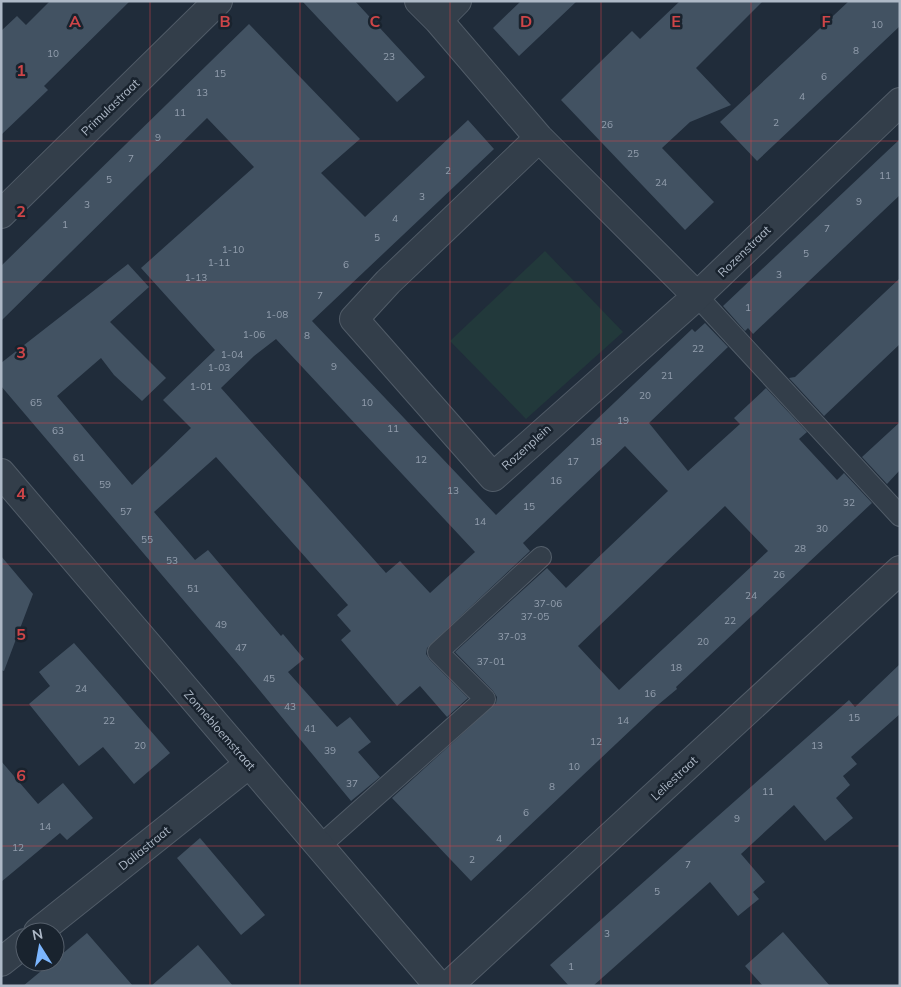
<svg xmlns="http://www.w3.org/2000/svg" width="901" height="987" font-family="Mulish,sans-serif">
  <rect width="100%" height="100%" fill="#202c3a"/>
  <!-- green -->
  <path fill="#22393b" d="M545 251 623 332 526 419 450 341Z"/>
  <!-- building -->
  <path fill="#425262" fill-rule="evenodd" d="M50 1H130L44 86 48 90 1 135V31L17 16 26 25Z
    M302 1H355L425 77 397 102Z
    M521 1H577L519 56 493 28Z
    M680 1H763L696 68 731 105 690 122 662 148 714 202 685 230 561 100 632 31 640 39Z
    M849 1H900V26L757 161 720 122Z
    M249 24 360 139 321 173 365 217 468 120 494 149 312 321 496 515 692 329 695 332 705 323 728 347 649 423 688 471 740 424 734 418 766 388 807 432 799 439 837 480 844 473 872 503 676 687 677 689 653 709 471 881 392 798 496 703 497 697 493 691 455 652 547 568 566 588 668 491 625 446 523 543 530 551 427 648 426 654 430 660 468 698 447 717 420 686 397 706 341 640 351 631 337 615 348 605 216 457 154 512 195 560 208 550 281 636 283 634 304 659 288 672 337 727 350 717 371 742 358 752 380 777 351 801 242 669 1 386V363L128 264 149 287 110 322 166 378 142 401 114 375 101 358 57 396 132 485 191 428 163 400 215 350 141 268 254 167 207 118 1 321V266ZM276 339 475 552 430 593 400 561 386 573 221 388 254 356ZM725 506 768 551 619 690 578 646Z
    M900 139V195L753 334 748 328 745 331 723 306Z
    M900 278V344L824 416 789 378 795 377Z
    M900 422V470L887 484 862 457Z
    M1 556 33 594 4 671 1 670Z
    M74 643 170 753 134 784 103 747 79 766 29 704 50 686 39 672Z
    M900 664V714L851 757 857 764 843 776 850 785 836 798 853 818 825 841 794 805 741 854 765 882 753 892 759 899 738 916 710 882 593 986H569L550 965 849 700 855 707Z
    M1 761 38 804 63 783 93 818 67 840 60 833 1 882Z
    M200 838 265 915 241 935 177 858Z
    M783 932 830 986H763L745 966Z
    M87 933 133 986H23L52 962H55V960Z
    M198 945 233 986H151Z"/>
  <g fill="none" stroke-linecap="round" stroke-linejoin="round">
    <defs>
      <path id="service" d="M697 296 900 516
        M321 845 485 699 438 652 541 557"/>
      <path id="minor" d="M419 1 438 20 457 1
        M438 20 539 138 697 296
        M539 138 388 282 354 319 493 477 697 296 900 102
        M1 214 218 1
        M1 473 439 986
        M38 932 249 764
        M1 962 25 943
        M448 986 900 570"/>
    </defs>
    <!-- service casing -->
    <use href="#service" stroke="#515c68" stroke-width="22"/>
    <!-- minor casing -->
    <use href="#minor" stroke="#515c68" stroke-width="30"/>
    <!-- service -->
    <use href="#service" stroke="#333e4a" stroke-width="20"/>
    <!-- minor -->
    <use href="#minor" stroke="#333e4a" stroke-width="28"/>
  </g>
  <!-- grid -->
  <path fill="none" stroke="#ce4548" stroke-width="1" stroke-opacity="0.55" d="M150 1V986M300 1V986M450 1V986M601 1V986M751 1V986M1 141H900M1 282H900M1 423H900M1 564H900M1 705H900M1 846H900"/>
  <g text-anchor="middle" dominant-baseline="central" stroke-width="5" stroke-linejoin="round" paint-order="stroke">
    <!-- number labels -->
    <g font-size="10" fill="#939fae">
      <text x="877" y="24">10</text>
      <text x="856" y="50">8</text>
      <text x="53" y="53">10</text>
      <text x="389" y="56">23</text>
      <text x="220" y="73">15</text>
      <text x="824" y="76">6</text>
      <text x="202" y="92">13</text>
      <text x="802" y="96">4</text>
      <text x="180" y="112">11</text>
      <text x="776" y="122">2</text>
      <text x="607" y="124">26</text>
      <text x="158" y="137">9</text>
      <text x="633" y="153">25</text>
      <text x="131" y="158">7</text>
      <text x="448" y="170">2</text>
      <text x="885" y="175">11</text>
      <text x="109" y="179">5</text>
      <text x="661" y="182">24</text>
      <text x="422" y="196">3</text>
      <text x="859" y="201">9</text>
      <text x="87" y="204">3</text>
      <text x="395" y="218">4</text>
      <text x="65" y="224">1</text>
      <text x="827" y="228">7</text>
      <text x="377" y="237">5</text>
      <text x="233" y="249">1-10</text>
      <text x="806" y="253">5</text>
      <text x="219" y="262">1-11</text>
      <text x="346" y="264">6</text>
      <text x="779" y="274">3</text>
      <text x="196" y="277">1-13</text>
      <text x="320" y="295">7</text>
      <text x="748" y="307">1</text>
      <text x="277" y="314">1-08</text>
      <text x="254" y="334">1-06</text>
      <text x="307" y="335">8</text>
      <text x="698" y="348">22</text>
      <text x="232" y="354">1-04</text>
      <text x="334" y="366">9</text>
      <text x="219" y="367">1-03</text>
      <text x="667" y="375">21</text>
      <text x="201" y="386">1-01</text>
      <text x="645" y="395">20</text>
      <text x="36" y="402">65</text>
      <text x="367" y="402">10</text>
      <text x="623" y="420">19</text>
      <text x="393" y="428">11</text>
      <text x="58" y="430">63</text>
      <text x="596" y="441">18</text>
      <text x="79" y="457">61</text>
      <text x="421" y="459">12</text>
      <text x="573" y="461">17</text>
      <text x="556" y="480">16</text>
      <text x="105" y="484">59</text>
      <text x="453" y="490">13</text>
      <text x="849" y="502">32</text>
      <text x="529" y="506">15</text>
      <text x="126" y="511">57</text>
      <text x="480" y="521">14</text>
      <text x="822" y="528">30</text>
      <text x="147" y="539">55</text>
      <text x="800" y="548">28</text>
      <text x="172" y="560">53</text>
      <text x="779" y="574">26</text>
      <text x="193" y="588">51</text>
      <text x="751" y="595">24</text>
      <text x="548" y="603">37-06</text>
      <text x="535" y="616">37-05</text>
      <text x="730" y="620">22</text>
      <text x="221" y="624">49</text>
      <text x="512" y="636">37-03</text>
      <text x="703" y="641">20</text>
      <text x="241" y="647">47</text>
      <text x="491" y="661">37-01</text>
      <text x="676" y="667">18</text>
      <text x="269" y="678">45</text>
      <text x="81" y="688">24</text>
      <text x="650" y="693">16</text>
      <text x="290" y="706">43</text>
      <text x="854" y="717">15</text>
      <text x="109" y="720">22</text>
      <text x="623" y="720">14</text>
      <text x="310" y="728">41</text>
      <text x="596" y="741">12</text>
      <text x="140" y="745">20</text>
      <text x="817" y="745">13</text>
      <text x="330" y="750">39</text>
      <text x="574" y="766">10</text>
      <text x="352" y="783">37</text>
      <text x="552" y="786">8</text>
      <text x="768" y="791">11</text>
      <text x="526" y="812">6</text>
      <text x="737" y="818">9</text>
      <text x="45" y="826">14</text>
      <text x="499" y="838">4</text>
      <text x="18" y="847">12</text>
      <text x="472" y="859">2</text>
      <text x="688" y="864">7</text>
      <text x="657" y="891">5</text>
      <text x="607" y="933">3</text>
      <text x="571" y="966">1</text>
    </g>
    <!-- street labels -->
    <g font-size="12" fill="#aeb9c7" stroke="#19232e">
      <text transform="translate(110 107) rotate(-44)">Primulastraat</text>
      <text transform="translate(744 251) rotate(-44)">Rozenstraat</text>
      <text transform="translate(526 447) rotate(-42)">Rozenplein</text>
      <text transform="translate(220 730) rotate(49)">Zonnebloemstraat</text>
      <text transform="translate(674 778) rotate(-43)">Leliestraat</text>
      <text transform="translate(144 848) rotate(-39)">Daliastraat</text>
    </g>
  </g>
  <g font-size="16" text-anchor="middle" font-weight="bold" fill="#ce4548" stroke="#19232e" stroke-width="5" stroke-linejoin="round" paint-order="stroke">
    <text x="75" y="27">A</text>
    <text x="225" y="27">B</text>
    <text x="375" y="27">C</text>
    <text x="526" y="27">D</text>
    <text x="676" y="27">E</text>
    <text x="826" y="27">F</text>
    <text x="21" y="76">1</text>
    <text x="21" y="217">2</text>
    <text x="21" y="358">3</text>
    <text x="21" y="499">4</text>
    <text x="21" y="640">5</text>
    <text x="21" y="781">6</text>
  </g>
  <!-- border -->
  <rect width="901" height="987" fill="none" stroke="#aeb9c7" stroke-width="5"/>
  <!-- north arrow -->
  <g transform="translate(40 947) rotate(349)"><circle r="24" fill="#19232e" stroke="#555f6b"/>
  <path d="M0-4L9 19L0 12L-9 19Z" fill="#7cb6fe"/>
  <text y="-8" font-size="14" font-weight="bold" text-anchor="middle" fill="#aeb9c7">N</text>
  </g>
</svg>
